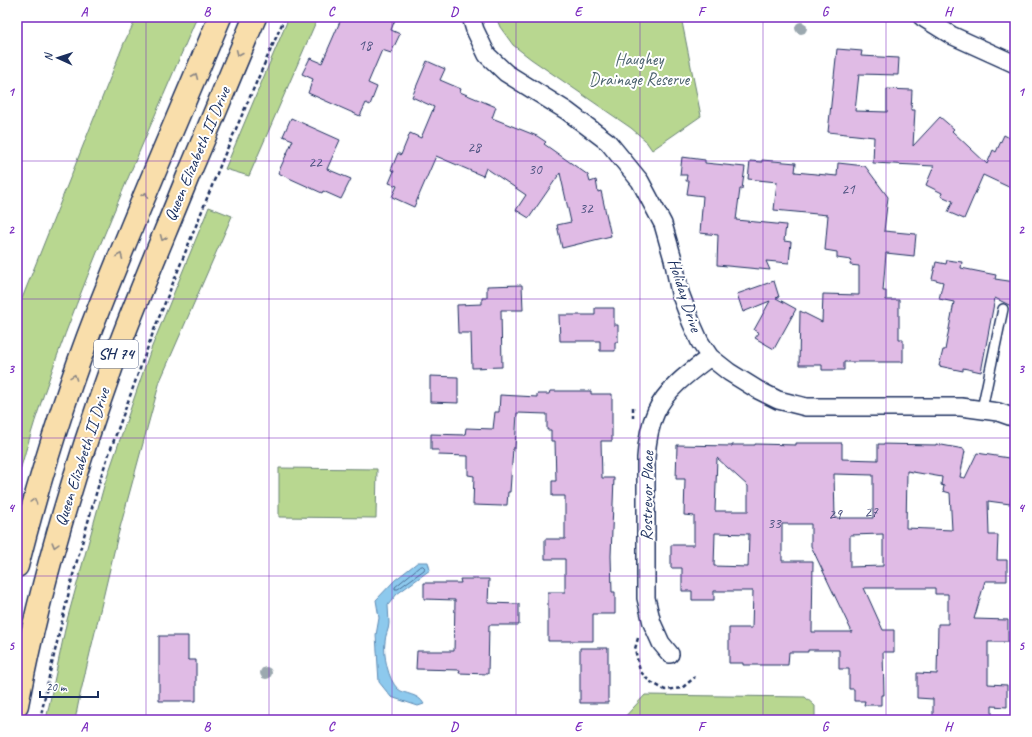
<svg xmlns="http://www.w3.org/2000/svg" width="1032" height="737" font-family="Caveat,sans-serif">
  <rect width="100%" height="100%" fill="#fff"/>
  <filter id="ink" filterUnits="userSpaceOnUse"><feTurbulence type="fractalNoise" baseFrequency=".025" numOctaves="2"/><feDisplacementMap in="SourceGraphic" scale="8" xChannelSelector="R" yChannelSelector="G"/><feConvolveMatrix kernelMatrix="1 2 1 2 8 2 1 2 1" color-interpolation-filters="sRGB"/></filter>
  <g filter="url(#ink)">
    <!-- green -->
    <path fill="#b8d790" stroke="#6a8377" d="M137 17H197C133 169 61 322 17 481V311L124 43Z
      M289 17H318L249 176 225 169Z
      M496 17H681L701 116 652 150 645 140 631 128 531 59 513 45 500 27Z
      M209 207 232 216 160 381 118 535 80 695 75 720H46L67 620 104 486 151 349Z
      M279 468 377 469 376 518 279 517Z
      M645 695 805 697 815 706V720H622Z"/>
    <!-- water -->
    <path fill="#8dc9ed" stroke="#5f8bb4" d="M418 562H428L430 570 397 594 388 605C388 611 389 617 389 623 389 630 385 635 385 642 383 654 388 680 398 689 405 695 418 693 424 704L418 706 391 697 379 682 376 635 379 618 376 600 395 580Z"/>
    <g fill="none" stroke-linecap="round" stroke-linejoin="round">
      <!-- shore -->
      <path stroke="#496d97" stroke-width="1" d="M423 566 425 568 424 570 398 589H395V587L419 567Z"/>
    </g>
    <!-- building -->
    <path fill="#e0bbe5" stroke="#1b2f5e" fill-rule="evenodd" d="M342 17H396L391 30 400 34 391 53 382 50 368 83 377 87 370 105 366 103 360 116 308 93 313 79 302 74 310 58 322 63Z
      M837 49 862 51 861 56 899 58 898 75 859 74 855 111 887 112V89L912 90 911 110H915L913 146 940 117 954 129 952 131 987 164 993 150 996 152 1004 135 1015 141V190L983 175 964 219 948 212 953 201 941 196 942 193 926 185 934 166 873 163 874 137 828 132Z
      M427 61 445 69 440 80 461 89 460 92 496 107 492 118 537 136 546 142 544 144 588 175 590 182 596 180 598 192 601 191 611 236 562 248 557 225 571 222 560 173 529 218 516 210 526 195 486 168 483 176 436 156 414 207 392 197 397 186 389 183 394 171 391 170 398 153 401 155 410 133 421 138 434 107 412 97Z
      M291 118 340 140 327 169 351 179 341 199 323 191 322 193 278 173 293 140 283 136Z
      M682 157 705 160V163L745 167 742 189H740L736 220 786 225 784 241 791 242 789 263 766 261 770 270 717 265 718 235 700 233 703 196 687 194 689 181H686L687 175H680Z
      M762 160 796 163 795 172 837 176 838 163 865 166 888 197 884 231 916 234 914 256 886 253 883 291H886V300H899V339H903V362H844V370H822V365H799L800 311 822 322 823 294 859 295V266L850 265 851 260 837 258V252L825 250 828 215 774 210 777 182 748 179 750 161 762 162Z
      M947 260 962 262 961 268 996 275 995 279 1015 282V308L995 298 981 372 963 368V371L939 366 943 350H945L954 302 939 299 943 282 932 279 936 262 946 264Z
      M774 281 779 297 776 298 796 309 774 349 755 338 759 333 754 330 770 301 743 312 737 294Z
      M522 285 523 310H501L502 367 472 368 471 333H458L457 305 482 304V298H487V286Z
      M595 308H614V325H618V342H615V351H600V341H560L559 315H595Z
      M430 376 458 377V403L430 402Z
      M550 391H591V394H612V441H601L602 478H614L611 556 612 592H615V614H593V641H548V592H565V559H545V539H565V496H552V481H556L555 441H551V430H547V414L517 413 515 448H513L510 492H508L507 505H503L502 506 473 505 474 476 468 475V456L438 455 439 450H431V434L465 435 466 428 493 429 495 412H499L500 395 537 397V394H549Z
      M796 443H842V459L878 460V444L936 445V444L964 449V451H965L960 477 965 478 977 453 1015 459V478L1010 504 988 501 989 535H998L997 560H1007V581H985L974 619 1008 620V642H988V684L1007 685V707L992 706V720H933V699L917 698V673L937 674 938 624H948V594H935V588H864L883 630H894V652H883L884 695H881V705H864L865 701H854V689H849V669H839V650H808V652H789L788 665H743V663H729V628H752L753 591H714V600H692V591H682V568H671V545H694V516L684 515 685 479H676L677 445 732 446V445H755V444L796 445ZM717 458 748 486V511H715ZM907 471 942 477 941 485 944 486 943 491 950 493 952 530 906 528ZM834 474 873 475V518H835ZM782 524H811V546L852 632H812L813 561H782ZM715 533 749 534 748 567 714 566ZM883 534V566L850 567V535Z
      M460 579H489L488 603 519 604V625H489L488 674 459 673 460 670 416 669 417 651H454L455 600 424 599V583H461Z
      M159 636H188V660H196V701H159Z
      M580 648H608V703H580Z"/>
    <g fill="none" stroke-linecap="round" stroke-linejoin="round">
      <defs>
        <path id="service" d="M982 409 1003 309"/>
        <path id="minor" d="M471 17 475 30 487 55 506 73 567 111 608 142 640 181 663 224 673 259 680 293 691 322 700 342 710 357 729 372 758 390 778 400 806 407H961L998 412 1015 418
          M922 17 951 35 1015 64
          M670 654 661 643 652 623 646 598V458C647 442 649 427 656 412 666 389 690 372 710 357"/>
        <path id="trunk" d="M17 566C39 480 65 395 97 313 136 213 179 115 220 17
          M17 705C39 589 73 474 113 363 136 300 163 238 188 176 211 123 232 70 255 17"/>
      </defs>
      <!-- service casing -->
      <use href="#service" stroke="#1b2f5e" stroke-width="12"/>
      <!-- minor casing -->
      <use href="#minor" stroke="#1b2f5e" stroke-width="20"/>
      <!-- trunk casing -->
      <use href="#trunk" stroke="#1b2f5e" stroke-width="25"/>
      <!-- path -->
      <path stroke="#1b2f5e" stroke-width="2.5" stroke-dasharray="4 3" stroke-linecap="butt" d="M633 418V405
        M638 638 635 649 640 671 649 681 665 690 682 688 695 677
        M40 720 50 672 73 575 101 476 118 429 154 330 224 156 285 17"/>
      <!-- service -->
      <use href="#service" stroke="#fff" stroke-width="9"/>
      <!-- minor -->
      <use href="#minor" stroke="#fff" stroke-width="17"/>
      <!-- trunk -->
      <use href="#trunk" stroke="#f9deab" stroke-width="22"/>
    </g>
    <!-- trees -->
    <g fill="#9ba8af">
      <circle cx="801" cy="28" r="6"/>
      <circle cx="266" cy="673" r="6"/>
    </g>
    <!-- one-way arrows -->
    <defs><path id="oneway-chevron" d="M-2-3.5L2.5 0L-2 3.5" fill="none" stroke-width="1.6" stroke-linecap="round" stroke-linejoin="round"/></defs>
    <g stroke="#8a8684">
      <use href="#oneway-chevron" transform="translate(239 53) rotate(113)"/>
      <use href="#oneway-chevron" transform="translate(195 76) rotate(-67)"/>
      <use href="#oneway-chevron" transform="translate(145 195) rotate(-67)"/>
      <use href="#oneway-chevron" transform="translate(163 238) rotate(112)"/>
      <use href="#oneway-chevron" transform="translate(120 256) rotate(-68)"/>
      <use href="#oneway-chevron" transform="translate(74 377) rotate(-70)"/>
      <use href="#oneway-chevron" transform="translate(34 501) rotate(-75)"/>
      <use href="#oneway-chevron" transform="translate(55 545) rotate(106)"/>
    </g>
  </g>
  <!-- grid -->
  <path fill="none" stroke="#7b2cbf" stroke-width="1" stroke-opacity="0.55" d="M146 17V720M269 17V720M392 17V720M516 17V720M640 17V720M763 17V720M886 17V720M17 161H1015M17 299H1015M17 438H1015M17 576H1015"/>
  <g text-anchor="middle" dominant-baseline="central" stroke-width="4" stroke-linejoin="round" paint-order="stroke">
    <!-- number labels -->
    <g font-size="15" fill="#4c5280">
      <text x="365" y="45">18</text>
      <text x="474" y="147">28</text>
      <text x="315" y="162">22</text>
      <text x="535" y="169">30</text>
      <text x="848" y="189">21</text>
      <text x="586" y="208">32</text>
      <text x="871" y="512">27</text>
      <text x="835" y="514">29</text>
      <text x="774" y="523">33</text>
    </g>
    <!-- shield labels -->
    <rect fill="#fff" stroke="#5f6d8e" stroke-width="1" x="94" y="340" width="44" height="28" rx="3"/>
    <g font-size="16" font-weight="bold" fill="#1b2f5e">
      <text x="116" y="354">SH 74</text>
    </g>
    <!-- park labels -->
    <g font-size="17" fill="#4a616d" stroke="#fff">
      <text x="639" y="59">Haughey<tspan x="639" dy="20">Drainage Reserve</tspan></text>
    </g>
    <!-- street labels -->
    <g font-size="17" fill="#1b2f5e" stroke="#fff">
      <text transform="translate(197 154) rotate(-67)">Queen Elizabeth II Drive</text>
      <text transform="translate(685 295) rotate(72)">Holiday Drive</text>
      <text transform="translate(82 457) rotate(-72)">Queen Elizabeth II Drive</text>
      <text transform="translate(647 496) rotate(-89)">Rostrevor Place</text>
    </g>
  </g>
  <!-- margin -->
  <rect width="1032" height="737" fill="none" stroke="#fff" stroke-width="44"/>
  <!-- north arrow -->
  <g transform="translate(58 58) rotate(273)" stroke="#ffffff" stroke-width="3" paint-order="stroke">
  <path d="M0-3L7 15L0 10L-7 15Z" fill="#1b2f5e"/>
  <text y="-6" font-size="11" font-weight="bold" text-anchor="middle" fill="#1b2f5e">N</text>
  </g>
  <!-- scale -->
  <path d="M40 691v6h58v-6" fill="none" stroke="#1b2f5e" stroke-width="2"/>
  <text x="46" y="691" font-size="12" fill="#1b2f5e" stroke="#ffffff" stroke-width="3" paint-order="stroke">20 m</text>
  <rect x="22" y="22" width="988" height="693" fill="none" stroke="#7b2cbf" stroke-width="1.5"/>
  <g font-size="13" text-anchor="middle" font-weight="bold" fill="#7b2cbf">
    <text x="84" y="16">A</text>
    <text x="207" y="16">B</text>
    <text x="331" y="16">C</text>
    <text x="454" y="16">D</text>
    <text x="578" y="16">E</text>
    <text x="701" y="16">F</text>
    <text x="825" y="16">G</text>
    <text x="948" y="16">H</text>
    <text x="11" y="96">1</text>
    <text x="1021" y="96">1</text>
    <text x="11" y="234">2</text>
    <text x="1021" y="234">2</text>
    <text x="11" y="373">3</text>
    <text x="1021" y="373">3</text>
    <text x="11" y="512">4</text>
    <text x="1021" y="512">4</text>
    <text x="11" y="650">5</text>
    <text x="1021" y="650">5</text>
    <text x="84" y="731">A</text>
    <text x="207" y="731">B</text>
    <text x="331" y="731">C</text>
    <text x="454" y="731">D</text>
    <text x="578" y="731">E</text>
    <text x="701" y="731">F</text>
    <text x="825" y="731">G</text>
    <text x="948" y="731">H</text>
  </g>
</svg>
